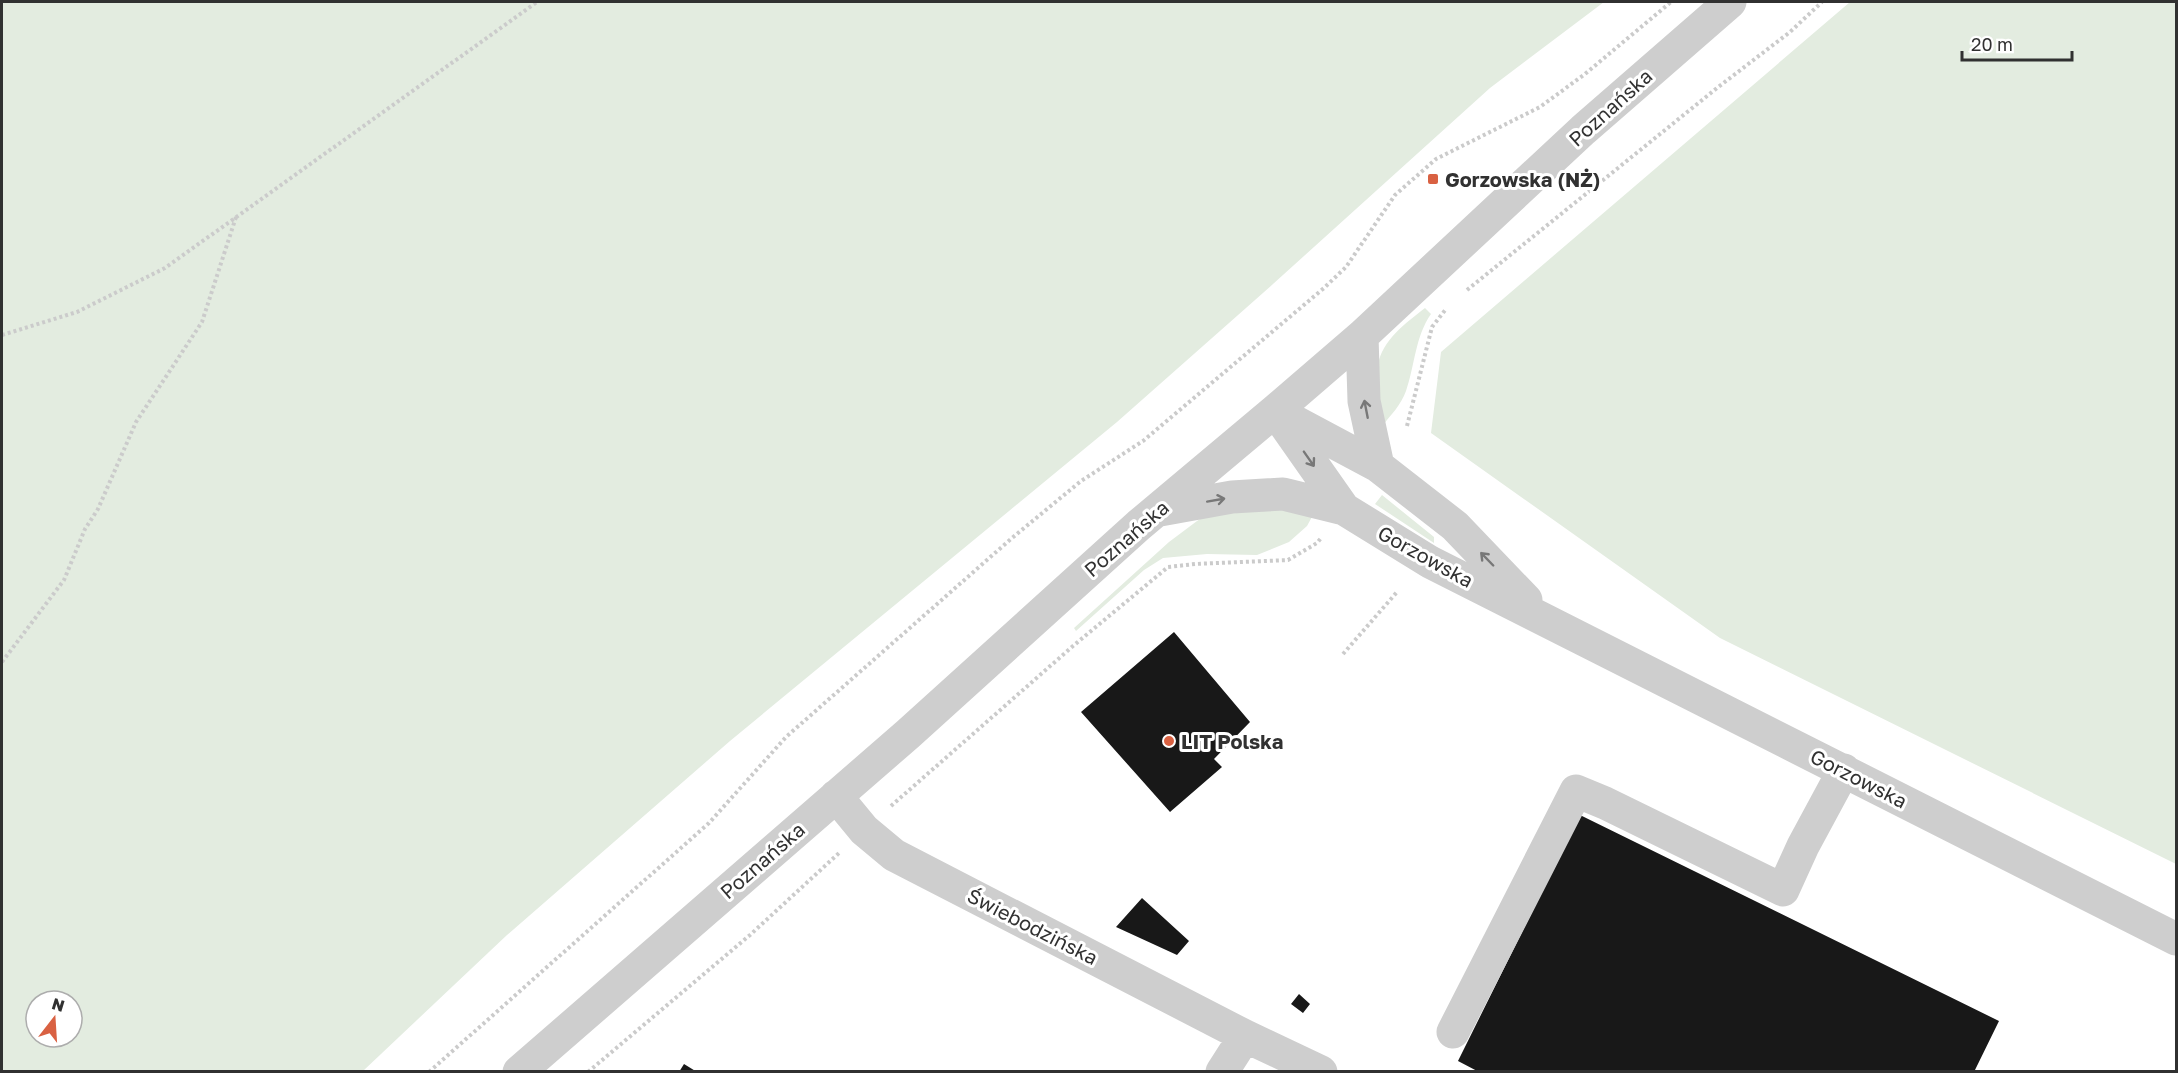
<svg xmlns="http://www.w3.org/2000/svg" width="2178" height="1073" font-family="'Golos Text',sans-serif">
  <rect width="100%" height="100%" fill="#fff"/>
  <!-- green -->
  <path fill="#e3ece0" fill-rule="evenodd" d="M2 2H1604L1490 88 1273 284 1117 422 730 741 507 935 363 1071 2 1072ZM36 1001H72V1037H36Z
    M1850 2H2176V864L1720 638 1431 433 1441 352Z
    M1425 308 1431 314C1415 337 1415 365 1406 391 1401 405 1391 415 1382 426 1381 411 1376 378 1378 365 1382 340 1406 323 1425 308Z
    M1382 495 1434 537V543L1375 504Z
    M1248 503 1313 515 1307 526 1289 542 1257 555 1207 554 1163 558 1144 570 1076 631 1074 628 1169 542 1197 521 1212 511Z"/>
  <!-- building -->
  <path fill="#181818" d="M1174 632 1250 722 1214 759 1222 767 1170 812 1081 712Z
    M1580 815 1999 1021 1974 1072H1479L1458 1061Z
    M1142 898 1189 941 1177 955 1116 927Z
    M1299 994 1310 1004 1303 1013 1291 1004Z
    M684 1064 697 1072H679Z"/>
  <g fill="none" stroke-linecap="round" stroke-linejoin="round">
    <!-- path -->
    <path stroke="#cbcbcb" stroke-width="4" stroke-dasharray="3 3" stroke-linecap="butt" d="M1467 290 1717 88 1790 32 1822 2
      M2 335 77 312 165 268 537 2
      M1407 426 1432 327 1446 309
      M1343 654 1397 592
      M2 662 64 580 85 529 98 509 136 422 202 322 236 217
      M891 806 1073 646 1168 567 1195 564 1288 560 1317 543 1321 538
      M429 1072 709 823 786 737 1012 538 1081 481 1143 441 1324 288 1346 267 1395 195 1436 159 1540 107 1585 74 1671 2
      M588 1072 750 935 839 853"/>
    <!-- minor -->
    <path stroke="#cecece" stroke-width="33" d="M1362 336 1364 401 1378 466
      M1275 411 1378 466 1455 526 1526 600
      M1278 415 1344 509
      M1160 510 1232 497 1283 494 1344 509 1430 562 2176 939
      M836 796 864 830 894 855 1245 1036 1321 1072
      M1453 1032 1576 791 1605 803 1783 890 1803 846 1844 770
      M519 1072 908 734 1139 525 1275 411 1362 336 1583 130 1730 2
      M1222 1072 1245 1036"/>
  </g>
  <!-- one-way arrows -->
  <defs><path id="oneway-shaft" d="M-6 0H5M1.5-3L5.5 0L1.5 3" fill="none" stroke-width="1.6" stroke-linecap="round" stroke-linejoin="round" transform="scale(1.5)"/></defs>
  <g stroke="#787878">
    <use href="#oneway-shaft" transform="translate(1366 409) rotate(-101)"/>
    <use href="#oneway-shaft" transform="translate(1309 459) rotate(55)"/>
    <use href="#oneway-shaft" transform="translate(1216 500) rotate(-10)"/>
    <use href="#oneway-shaft" transform="translate(1487 559) rotate(-134)"/>
  </g>
  <!-- markers -->
  <g fill="#d96142" stroke="#fff" stroke-width="2">
    <rect x="1427" y="173" width="12" height="12" rx="3"/>
    <circle cx="1169" cy="741" r="6"/>
  </g>
  <g text-anchor="middle" dominant-baseline="central" stroke-width="6" stroke-linejoin="round" paint-order="stroke">
    <!-- street labels -->
    <g font-size="20" fill="#313131" stroke="#fff">
      <text transform="translate(1610 107) rotate(-42)">Poznańska</text>
      <text transform="translate(1126 538) rotate(-41)">Poznańska</text>
      <text transform="translate(1426 556) rotate(29)">Gorzowska</text>
      <text transform="translate(1859 778) rotate(27)">Gorzowska</text>
      <text transform="translate(762 860) rotate(-41)">Poznańska</text>
      <text transform="translate(1033 926) rotate(27)">Świebodzińska</text>
    </g>
    <!-- poi labels -->
    <g font-size="20" font-weight="bold" fill="#313131" stroke="#fff" text-anchor="start">
      <text x="1445" y="179">Gorzowska (NŻ)</text>
      <text x="1181" y="741">LIT Polska</text>
    </g>
  </g>
  <!-- border -->
  <rect width="2178" height="1073" fill="none" stroke="#313131" stroke-width="6"/>
  <!-- north arrow -->
  <g transform="translate(54 1019) rotate(17)"><circle r="28" fill="#ffffff" stroke="#adadad" stroke-width="1.5"/>
  <path d="M0-4.5L10 22L0 15L-10 22Z" fill="#d96142"/>
  <text y="-9" font-size="16" font-weight="bold" text-anchor="middle" fill="#313131">N</text>
  </g>
  <!-- scale -->
  <path d="M1962 51v9h110v-9" fill="none" stroke="#313131" stroke-width="3"/>
  <text x="1971" y="51" font-size="18" fill="#313131" stroke="#ffffff" stroke-width="4.5" paint-order="stroke">20 m</text>
</svg>
